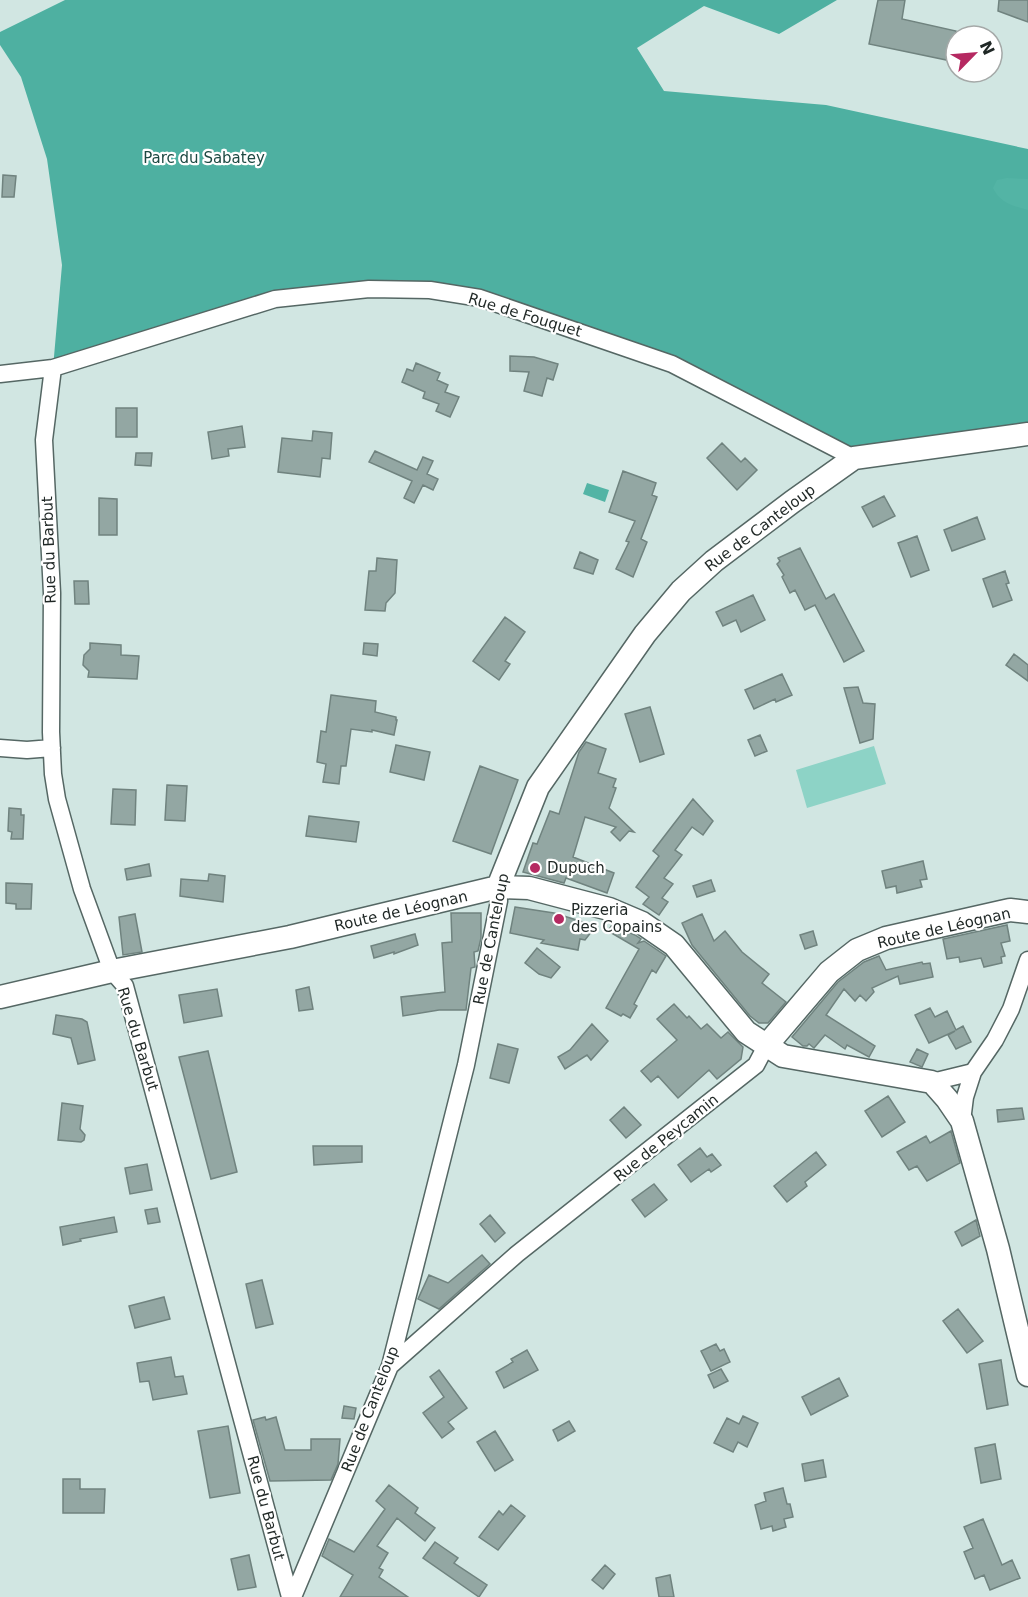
<svg xmlns="http://www.w3.org/2000/svg" width="1028" height="1597" font-family="'DejaVu Sans',sans-serif">
  <rect width="100%" height="100%" fill="#d1e6e2"/>
  <!-- green -->
  <path fill="#8dd3c6" d="M874 746 886 784 807 808 796 770Z"/>
  <!-- forest -->
  <path fill="#4eb0a1" d="M65 0H837L779 34 704 6 637 48 664 91 826 105 1028 149V434L854 458 672 364 430 290 275 299 53 368 62 265 47 159 21 77 0 45V32Z"/>
  <!-- water -->
  <path fill="#53b4a5" d="M1007 178 1028 179V210C1013 206 1000 203 993 188L997 180Z
    M587 483 609 490 605 502 583 494Z"/>
  <!-- building -->
  <path fill="#93a7a3" stroke="#70837f" stroke-width="1.5" d="M878 0H905L902 19 956 31V62L869 44Z
    M999 0H1028V22L998 11Z
    M3 175 16 176 14 197H2Z
    M510 356 534 357 558 364 553 380 547 378 542 396 524 391 529 372 510 371Z
    M416 363 440 373 437 380 448 385 445 392 459 397 450 417 436 411 439 404 423 398 425 392 402 382 407 369 413 371Z
    M116 408H137V437H116Z
    M242 426 245 447 228 449 229 456 212 459 208 432Z
    M313 431 332 433 330 459 322 458 320 477 278 472 282 438 312 441Z
    M722 443 741 462 745 458 757 470 737 490 707 458Z
    M375 451 417 470 423 457 433 461 427 474 438 479 433 490 423 485 414 503 404 498 412 481 369 462Z
    M136 453H152L151 466 135 465Z
    M623 471 656 483 652 495 657 497 641 539 647 542 633 577 616 569 629 542 626 541 635 521 609 512Z
    M884 496 895 516 873 527 862 507Z
    M99 498 117 499V535H99Z
    M977 517 985 539 952 551 944 530Z
    M917 536 929 570 911 577 898 543Z
    M800 548 826 599 834 594 864 651 844 662 815 605 805 610 795 590 790 593 782 577 784 575 777 564 780 561 778 558Z
    M580 552 598 560 593 574 574 568Z
    M377 558 397 560 395 593 386 603 385 611 365 610 369 571H376Z
    M1005 571 1009 583 1006 584 1012 600 993 607 983 579Z
    M74 581H88L89 604H75Z
    M753 595 765 620 741 632 736 620 723 626 716 612Z
    M505 617 525 632 505 661 510 664 499 680 473 661Z
    M90 643 121 645V655L139 656 137 679 88 677 89 671 83 665 84 655 90 649Z
    M364 643 378 644 377 656 363 654Z
    M1014 654 1028 665V681L1006 665Z
    M782 674 792 695 776 702 775 699 754 709 745 690Z
    M858 687 863 703 875 704 873 739 860 743 844 688Z
    M331 695 376 701 375 712 396 717V720H397L394 735 372 730V732L351 729 346 766H341L339 784 323 782 326 764 317 762 321 731 326 732Z
    M650 707 664 754 640 762 625 714Z
    M760 735 767 751 755 756 748 740Z
    M586 742 606 749 598 773 616 779 613 787 616 788 609 808 634 832 629 831 620 841 611 832 616 827 585 817 573 857 614 873 607 893 566 878 564 883 523 872 533 843 537 844 550 811 559 814 579 752Z
    M396 745 430 752 424 780 390 772Z
    M480 766 518 780 491 854 453 841Z
    M167 785 187 786 185 821 165 820Z
    M113 789 136 790 135 825 111 824Z
    M693 799 713 821 703 835 692 827 675 850 682 855 664 878 673 884 662 898 668 902 659 915 643 904 649 897 636 887 659 856 653 851Z
    M9 808 21 809V815H24L23 839H11L12 832 8 831Z
    M309 816 359 822 356 842 306 836Z
    M923 861 927 879 920 880 922 887 897 893 896 886 886 888 882 871Z
    M149 864 151 876 127 880 125 869Z
    M209 874 225 876 223 902 180 896 181 879 208 881Z
    M711 880 715 891 697 897 693 886Z
    M6 883 32 884 31 909H16V904L6 903Z
    M515 907 554 913 596 926 585 940 580 939 578 950 541 943 544 940 510 933Z
    M451 913H481V938L478 951 474 952 475 967 471 968 466 1010H439L403 1016 401 997 445 992 442 943 452 942Z
    M135 914 142 952 123 955 119 917Z
    M702 914 714 941 725 931 742 952 769 974 762 983 786 1002 768 1023H759L750 1016 692 945 682 923Z
    M612 925 635 935 641 939 638 943 644 941 666 956 656 973 652 970 634 1004 637 1006 630 1018 623 1014 621 1016 606 1008 639 949 608 931Z
    M1007 925 1010 941 1001 943 1005 956 1001 957 1002 963 984 967 981 958 960 962 959 957 947 959 943 939Z
    M813 931 817 945 805 949 800 935Z
    M415 934 418 945 394 954V952L374 958 371 946Z
    M537 948 560 967 551 978 539 974 525 963Z
    M879 956 886 970 922 962 923 964 930 963 933 977 900 984 898 976 872 988 874 992 866 1001 860 995 855 1001 844 989 826 1015 875 1046 869 1057 847 1045 845 1049 825 1035 814 1048 809 1044 807 1046H803L792 1037 838 982 864 962Z
    M309 987 313 1009 299 1011 296 990Z
    M217 989 222 1016 184 1023 179 995Z
    M674 1004 687 1018 689 1016 701 1029 707 1024 721 1038 728 1032 743 1047 741 1059 717 1079 709 1070 678 1098 658 1076 651 1082 641 1071 677 1040 657 1019Z
    M930 1008 935 1017 947 1011 956 1030 963 1026 971 1042 956 1049 948 1035 955 1031 929 1043 915 1015Z
    M56 1015 82 1019 87 1022 95 1060 78 1064 71 1038 53 1034Z
    M592 1024 608 1041 591 1060 587 1055 565 1069 558 1057 570 1050Z
    M498 1044 518 1049 509 1083 490 1078Z
    M917 1049 928 1054 922 1067 910 1062Z
    M208 1051 237 1172 211 1179 179 1057Z
    M888 1096 905 1122 882 1137 865 1111Z
    M62 1103 83 1106 80 1129 85 1135 84 1140 81 1142 58 1140Z
    M624 1107 641 1125 626 1138 610 1120Z
    M1022 1108 1024 1119 998 1122 997 1110Z
    M951 1131 960 1163 927 1181 917 1166 909 1170 897 1152 926 1136 930 1143Z
    M313 1146H362V1162L314 1165Z
    M700 1148 707 1157 712 1154 721 1165 711 1172 709 1169 691 1182 678 1165Z
    M816 1152 826 1165 805 1182 807 1186 787 1202 774 1186Z
    M147 1164 152 1190 130 1194 125 1168Z
    M654 1184 667 1200 645 1217 632 1200Z
    M157 1208 160 1222 148 1224 145 1210Z
    M490 1215 505 1233 495 1242 480 1224Z
    M114 1217 117 1232 80 1239 81 1241 63 1245 60 1227Z
    M976 1220 980 1236 962 1246 955 1232Z
    M482 1255 490 1264 439 1309 418 1299 429 1275 448 1283Z
    M262 1280 273 1324 256 1328 246 1284Z
    M164 1297 170 1319 135 1328 129 1306Z
    M958 1309 983 1341 967 1353 943 1321Z
    M716 1344 720 1351 724 1349 730 1362 711 1371 701 1351Z
    M527 1350 538 1370 504 1388 496 1372 513 1362 511 1359Z
    M171 1357 175 1377 183 1376 187 1394 153 1400 149 1381 140 1382 137 1363Z
    M1001 1360 1008 1405 987 1409 979 1364Z
    M721 1369 728 1381 714 1388 708 1375Z
    M439 1370 467 1408 448 1422 454 1429 442 1438 423 1413 444 1397 430 1377Z
    M839 1378 848 1396 811 1415 802 1397Z
    M344 1406 356 1408 354 1419 342 1418Z
    M743 1416 758 1423 747 1447 738 1442 733 1452 714 1443 727 1418 739 1424Z
    M265 1417 266 1420 276 1417 285 1450H311V1439H340L338 1464 331 1480 270 1481 253 1420Z
    M569 1421 575 1431 558 1441 553 1430Z
    M228 1426 240 1493 210 1498 198 1431Z
    M495 1431 513 1460 495 1471 477 1442Z
    M995 1444 1001 1479 981 1483 975 1448Z
    M823 1460 826 1477 805 1481 802 1464Z
    M63 1479H80V1489H105L104 1513H63Z
    M389 1485 418 1508 415 1513 435 1528 425 1541 397 1518 377 1546 388 1553 379 1568 383 1570 379 1577 408 1597H340L353 1575 322 1556 329 1539 354 1552 385 1509 376 1501Z
    M783 1488 787 1504H790L793 1517 784 1519 786 1527 773 1531 772 1526 761 1529 755 1505 766 1501 764 1493Z
    M511 1505 525 1516 498 1550 479 1537 499 1511 503 1515Z
    M983 1519 1002 1565 1012 1560 1020 1578 990 1590 984 1575 975 1579 964 1552 973 1548 964 1527Z
    M435 1542 458 1558 454 1563 487 1585 479 1597 423 1558Z
    M249 1555 256 1587 238 1590 231 1559Z
    M605 1565 615 1574 603 1589 592 1580Z
    M670 1575 674 1597H659L656 1578Z"/>
  <g fill="none" stroke-linecap="round" stroke-linejoin="round">
    <defs>
      <path id="street" d="M53 368 44 440 52 593 51 732 53 774 57 799 82 889 112 971 125 986 290 1597
        M0 374 53 368 275 299 369 289 430 290 480 298 672 364 854 458
        M0 748 27 750 52 748
        M932 1082 973 1072 995 1040 1011 1009 1028 960
        M962 1121 965 1097 973 1072
        M390 1366 517 1254 756 1065 766 1046
        M293 1597 390 1366 466 1065 499 901 498 887"/>
      <path id="secondary" d="M498 887 538 787 645 634 681 591 714 561 792 502 854 458 1028 434
        M0 997 112 971 290 937 498 887 529 888 609 909 642 923 674 945 746 1032 783 1056 932 1082 947 1099 962 1121 998 1249 1028 1375
        M766 1046 829 972 857 950 886 938 1001 912 1010 910 1028 912"/>
    </defs>
    <!-- street casing -->
    <use href="#street" stroke="#556764" stroke-width="19"/>
    <!-- secondary casing -->
    <use href="#secondary" stroke="#556764" stroke-width="25"/>
    <!-- street -->
    <use href="#street" stroke="#fff" stroke-width="16"/>
    <!-- secondary -->
    <use href="#secondary" stroke="#fff" stroke-width="22"/>
  </g>
  <!-- markers -->
  <g fill="#b52961" stroke="#fff" stroke-width="2">
    <circle cx="535" cy="868" r="6"/>
    <circle cx="559" cy="919" r="6"/>
  </g>
  <g text-anchor="middle" dominant-baseline="central" stroke-width="4.5" stroke-linejoin="round" paint-order="stroke">
    <!-- park labels -->
    <g font-size="15" fill="#1d4942" stroke="#fff">
      <text x="204" y="158">Parc du Sabatey</text>
    </g>
    <!-- street labels -->
    <g font-size="15" fill="#1f2725" stroke="#fff">
      <text transform="translate(525 315) rotate(17)">Rue de Fouquet</text>
      <text transform="translate(760 528) rotate(-37)">Rue de Canteloup</text>
      <text transform="translate(49 550) rotate(-92)">Rue du Barbut</text>
      <text transform="translate(401 911) rotate(-13)">Route de Léognan</text>
      <text transform="translate(944 928) rotate(-13)">Route de Léognan</text>
      <text transform="translate(491 939) rotate(-79)">Rue de Canteloup</text>
      <text transform="translate(138 1039) rotate(73)">Rue du Barbut</text>
      <text transform="translate(666 1138) rotate(-39)">Rue de Peycamin</text>
      <text transform="translate(370 1409) rotate(-69)">Rue de Canteloup</text>
      <text transform="translate(266 1508) rotate(75)">Rue du Barbut</text>
    </g>
    <!-- poi labels -->
    <g font-size="15" fill="#1f2725" stroke="#fff" text-anchor="start">
      <text x="547" y="868">Dupuch</text>
      <text x="571" y="910">Pizzeria<tspan x="571" dy="17">des Copains</tspan></text>
    </g>
  </g>
  <!-- north arrow -->
  <g transform="translate(974 54) rotate(65)"><circle r="28" fill="#ffffff" stroke="#a5a9a8" stroke-width="1.5"/>
  <path d="M0-4.5L10 22L0 15L-10 22Z" fill="#b52961"/>
  <text y="-9" font-size="16" font-weight="bold" text-anchor="middle" fill="#1f2725">N</text>
  </g>
</svg>
